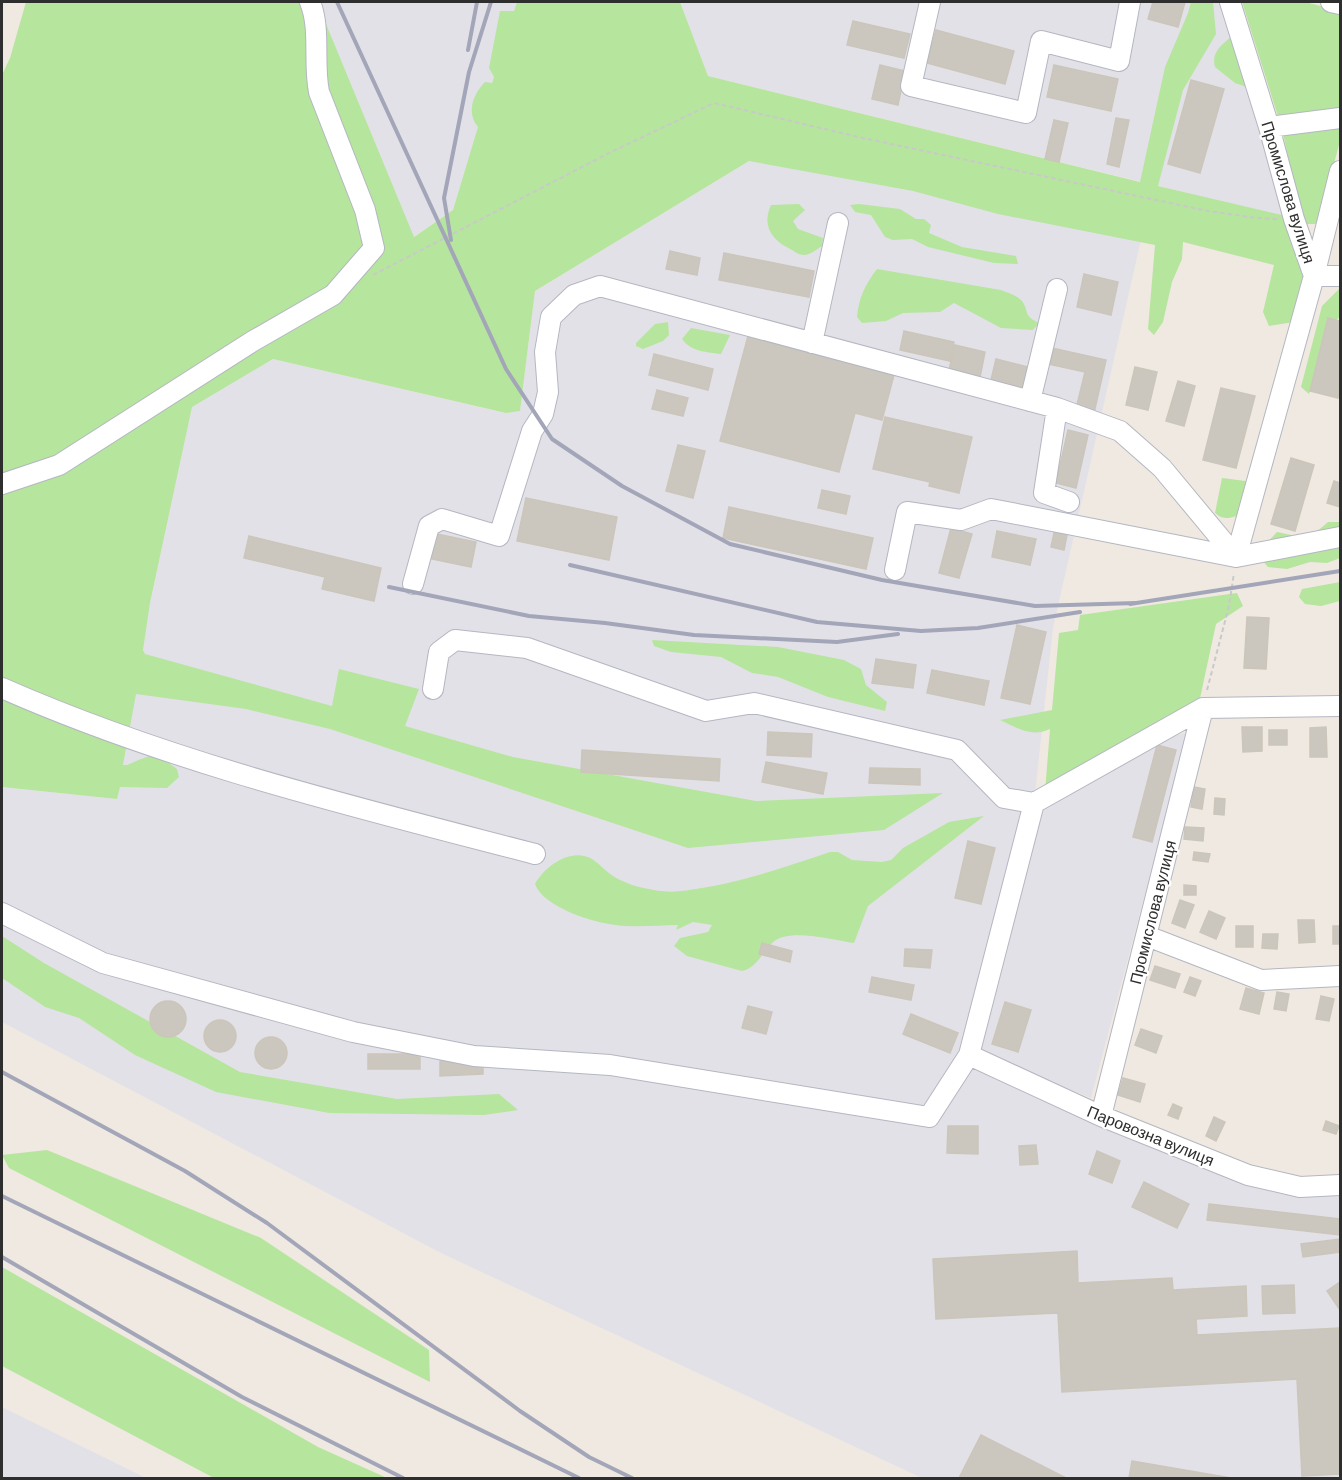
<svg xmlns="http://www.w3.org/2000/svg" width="1342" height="1480" font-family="Barlow,sans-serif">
  <rect width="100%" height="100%" fill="#efe9e1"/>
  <!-- industrial -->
  <path fill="#e3e1e8" d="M317 2H517L453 210 413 237Z
    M680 2H1224L1294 219 708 76Z
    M749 161 1143 231 1053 628 1034 803 969 1054 1248 1175 1340 1185V1478H922L441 1253 2 1022V787L117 799 150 603 192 406 273 359 505 413 520 411 535 291Z
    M1188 732 1091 1098 980 1053 1041 810 1162 740Z
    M2 1407 146 1478H2Z"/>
  <!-- green -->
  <path fill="#b6e59e" d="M26 2H317L414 237 453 210 478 127C466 113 473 94 485 82L492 83 494 77 489 68 500 11H514L517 2H680L708 76 1140 182 1165 67 1188 13 1191 2H1213L1216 34 1183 90 1158 186 1286 216 1314 276 1294 322 1269 326 1263 312 1274 265 1183 242 1182 259 1172 282 1163 322 1154 335 1148 329 1155 245 998 214 913 191 749 161 535 291 520 411 506 413 273 359 192 407 150 603 143 650 145 654 332 706 339 669 419 689 405 726 513 757 756 801 943 793 884 830 688 848 330 729 246 709 136 694 123 765H127C154 754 153 751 177 769L179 777 167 788 120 787 117 799 2 787V75L10 58Z
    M1242 2H1305L1340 11V141L1318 224H1303L1282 129Z
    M1231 37 1252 89 1235 83 1215 67C1211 53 1221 45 1231 37Z
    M799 204 805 210 793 221 798 229 823 238 822 246C816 250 811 254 805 255 800 255 796 253 792 250 773 241 761 227 771 205Z
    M859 204 900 209 916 219H924L931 225 929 233 962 247 1016 256 1018 264 994 263 928 247 912 239 893 240 885 237 871 215 855 212 850 205Z
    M877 269 1001 290C1008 293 1017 295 1022 301 1030 312 1022 315 1039 323L1033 330 1001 328 954 303 940 312 903 313 886 321 862 323 857 317C859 297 865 285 877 269Z
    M1340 288V316L1329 329 1309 394 1301 387 1322 306Z
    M668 322 669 335 663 341 643 349 636 346V343L655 324Z
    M691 328 730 335 721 354C707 352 691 352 682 339Z
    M1222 478 1253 482 1244 513C1233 517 1225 522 1215 513Z
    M1328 522H1340V558L1327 563 1310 562 1287 569 1268 567 1262 560 1264 546 1277 532C1301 537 1309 540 1328 522Z
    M1340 582V601L1321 606 1305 604 1299 597 1302 589Z
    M1237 593 1243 606 1216 624 1199 703 1045 792 1050 729C1031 738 1018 728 1000 720L1052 710 1059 633 1078 630 1080 615Z
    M652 640 778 647 844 660 861 669 866 685 887 702 885 711 828 697 778 677 752 673 721 657 671 652 654 646Z
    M984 816 868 906 854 943C834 940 787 927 772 943 762 954 756 968 742 971L687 956 674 946 680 938 708 932 712 925 693 922 676 930 678 925C658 925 636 928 616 925 594 923 543 907 535 884 545 866 571 847 592 859 599 863 605 871 613 876 627 885 645 889 661 891 675 893 688 890 702 888 746 881 788 866 830 852H838L852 860 882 862 891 860 903 848 949 822Z
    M2 936 44 963 240 1072 397 1099 499 1094 518 1110 484 1115 329 1113 216 1092 135 1055 79 1018 45 1007 2 978Z
    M47 1150 261 1238 429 1350 430 1382 9 1168 2 1155Z
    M2 1267 318 1447 387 1478H214L2 1366Z"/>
  <!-- building -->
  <path fill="#cbc7bf" stroke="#cbc5ba" stroke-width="1.5" d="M1153 2H1185L1178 27 1148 19Z
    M853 21 910 34 904 58 847 45Z
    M936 30 1014 51 1005 84 927 63Z
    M880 65 905 71 898 105 872 99Z
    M1054 65 1118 79 1111 111 1047 97Z
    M1191 80 1224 89 1200 173 1168 164Z
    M1116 118 1129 120 1119 167 1107 164Z
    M1054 120 1068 123 1059 162 1045 159Z
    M670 251 700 258 697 275 666 269Z
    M724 253 814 271 809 297 719 280Z
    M1084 274 1118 282 1111 315 1077 307Z
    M1328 318 1340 321V387L1338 398 1310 391Z
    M904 331 954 342 950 361 900 350Z
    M748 336 894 375 882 420 855 413 839 472 720 441Z
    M955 345 985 352 980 377 949 370Z
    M1052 348 1106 360 1094 413 1076 409 1085 372 1048 364Z
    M654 354 713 369 708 390 649 375Z
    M996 359 1028 367 1023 388 991 380Z
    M1135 367 1157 372 1148 410 1126 405Z
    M1178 381 1195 386 1184 426 1166 421Z
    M1221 388 1255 396 1236 468 1203 460Z
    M657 390 688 398 683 416 652 409Z
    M885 417 972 437 959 493 929 486 930 482 873 469Z
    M1068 430 1088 435 1076 488 1056 483Z
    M678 445 705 451 693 498 666 491Z
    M1291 458 1314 465 1295 531 1271 524Z
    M1334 481 1340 483V507L1327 503Z
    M822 490 850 496 846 514 818 508Z
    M526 498 617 517 609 560 517 541Z
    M729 507 873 538 866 569 723 538Z
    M951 528 972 534 959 578 939 573Z
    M1055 528 1068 530 1064 550 1051 547Z
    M997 531 1036 539 1030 565 992 557Z
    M432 533 476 542 471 567 427 558Z
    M249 536 381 568 374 601 322 589 325 577 244 558Z
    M1247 617 1269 618 1266 669 1244 668Z
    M1017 625 1046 632 1030 704 1001 698Z
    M876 659 916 665 913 688 872 683Z
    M932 670 989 681 984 705 927 693Z
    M1242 727H1262V751L1243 752Z
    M1326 727 1327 757H1310V728Z
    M1269 730H1287V745H1269Z
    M768 732 812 734 811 757 767 755Z
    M1157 745 1176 750 1152 842 1133 837Z
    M582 750 720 759 719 781 581 772Z
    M766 762 827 773 823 794 762 782Z
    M870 768 920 769V785L869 783Z
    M1194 787 1205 789 1202 809 1191 807Z
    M1215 798 1225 799 1224 815 1214 814Z
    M1185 827 1204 828 1203 841 1184 839Z
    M968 841 995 848 981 904 955 898Z
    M1194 852 1210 854 1208 862 1193 860Z
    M1184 885 1196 886V895H1184Z
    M1180 900 1194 905 1185 928 1172 923Z
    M1209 911 1225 918 1216 939 1200 932Z
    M1298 920H1314L1315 942 1299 943Z
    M1236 926H1253V947H1236Z
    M1333 926H1340V944H1333Z
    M1263 934H1278L1277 949 1262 948Z
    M762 943 792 951 790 962 759 954Z
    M905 949 932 950 930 968 904 966Z
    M1155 966 1180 974 1175 988 1150 980Z
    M872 977 914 985 911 1000 869 992Z
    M1190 977 1201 981 1195 996 1184 992Z
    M1246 988 1264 993 1259 1014 1240 1009Z
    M1277 992 1289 994 1286 1011 1274 1009Z
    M1321 996 1334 999 1329 1021 1316 1019Z
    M150 1019a18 18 0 1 1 36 0a18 18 0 1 1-36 0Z
    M1005 1002 1031 1010 1018 1052 992 1044Z
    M748 1006 772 1012 766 1034 742 1028Z
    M911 1014 958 1033 950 1053 903 1034Z
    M204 1036a16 16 0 1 1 32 0a16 16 0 1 1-32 0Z
    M1141 1029 1162 1036 1156 1053 1135 1045Z
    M255 1053a16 16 0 1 1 32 0a16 16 0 1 1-32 0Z
    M368 1054H420V1069H368Z
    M483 1060V1074L440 1076V1061Z
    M1123 1078 1145 1084 1140 1102 1118 1095Z
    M1173 1104 1182 1108 1178 1119 1168 1115Z
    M1214 1117 1225 1122 1216 1141 1206 1136Z
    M1326 1121 1339 1126 1336 1134 1323 1130Z
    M948 1126H978V1154L947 1153Z
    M1036 1145 1038 1164 1020 1165 1019 1146Z
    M1097 1151 1120 1161 1112 1183 1089 1174Z
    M1144 1182 1189 1204 1177 1228 1132 1207Z
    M1209 1204 1340 1219V1235L1207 1220Z
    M1340 1239V1252L1303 1257 1301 1244Z
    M1077 1251 1078 1283 1172 1278 1173 1290 1246 1286 1247 1316 1196 1319 1197 1335 1340 1328V1474L1302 1476 1297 1379 1062 1392 1058 1313 936 1319 933 1259Z
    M1340 1282V1310L1327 1291Z
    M1294 1285 1295 1313 1263 1314 1262 1286Z
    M981 1435 1066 1478H959Z
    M1132 1461 1231 1478H1129Z"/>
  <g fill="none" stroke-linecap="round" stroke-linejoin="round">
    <defs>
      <path id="minor" d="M930 2 911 86 1026 113 1041 41 1119 61 1130 2
        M1230 2 1269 127 1294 219 1314 276 1236 557
        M1331 2 1340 4
        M1269 127 1340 118
        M1340 171 1314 276H1340
        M812 343 838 223
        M1030 401 1057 289
        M1057 408 1044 493 1069 502
        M2 484 59 465 253 341 333 295 374 248 365 210 319 92C313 63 321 29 310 2
        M895 570 907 512 961 520 991 509 1236 557 1340 537
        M413 584 429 526 442 519 499 536 532 431 543 414 548 392 545 352 551 317 574 295 600 286 1057 408 1120 431 1162 468 1236 557
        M2 688C172 763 355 807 535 854
        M1034 803 1203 708 1340 706
        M2 913 103 963 353 1032 474 1056 610 1065 929 1117 969 1055 1034 803 1004 798 957 750 754 703 706 711 527 648 455 640 439 652 433 689
        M1147 936 1261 980 1340 976
        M969 1055 1101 1116 1248 1175 1300 1187 1340 1185
        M1101 1116 1203 708"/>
    </defs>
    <!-- minor casing -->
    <use href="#minor" stroke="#b4b7c1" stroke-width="22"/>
    <!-- path -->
    <path stroke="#c9c9c9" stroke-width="2" stroke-dasharray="4.5 3" stroke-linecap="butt" d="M373 275 611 152 714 103 863 138 1208 211 1257 218 1277 219
      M1207 690 1229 606 1234 573"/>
    <!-- minor -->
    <use href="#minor" stroke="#fff" stroke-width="20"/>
    <!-- rail -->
    <path stroke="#a3a6b8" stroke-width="4" d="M337 2 506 369 552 439 622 486 730 544 882 580 1035 606 1136 603
      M468 50 477 2
      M451 240 444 198 469 72 491 2
      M570 565 817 622 921 631 978 628 1080 612
      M389 587 529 616 605 623 694 635 837 642 898 634
      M1130 604 1340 571
      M2 1072 185 1171 267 1223 520 1411 589 1457 632 1478
      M2 1196 579 1478
      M2 1257 242 1397 403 1478"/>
  </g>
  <g text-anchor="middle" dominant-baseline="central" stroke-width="4.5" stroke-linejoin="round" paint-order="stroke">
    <!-- street labels -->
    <g font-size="16" fill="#2e2e2e" stroke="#fff">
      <text transform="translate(1289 192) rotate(73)">Промислова вулиця</text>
      <text transform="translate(1152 912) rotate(-76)">Промислова вулиця</text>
      <text transform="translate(1151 1135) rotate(22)">Паровозна вулиця</text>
    </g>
  </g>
  <!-- border -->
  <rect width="1342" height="1480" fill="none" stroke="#2e2e2e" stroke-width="6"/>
</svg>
